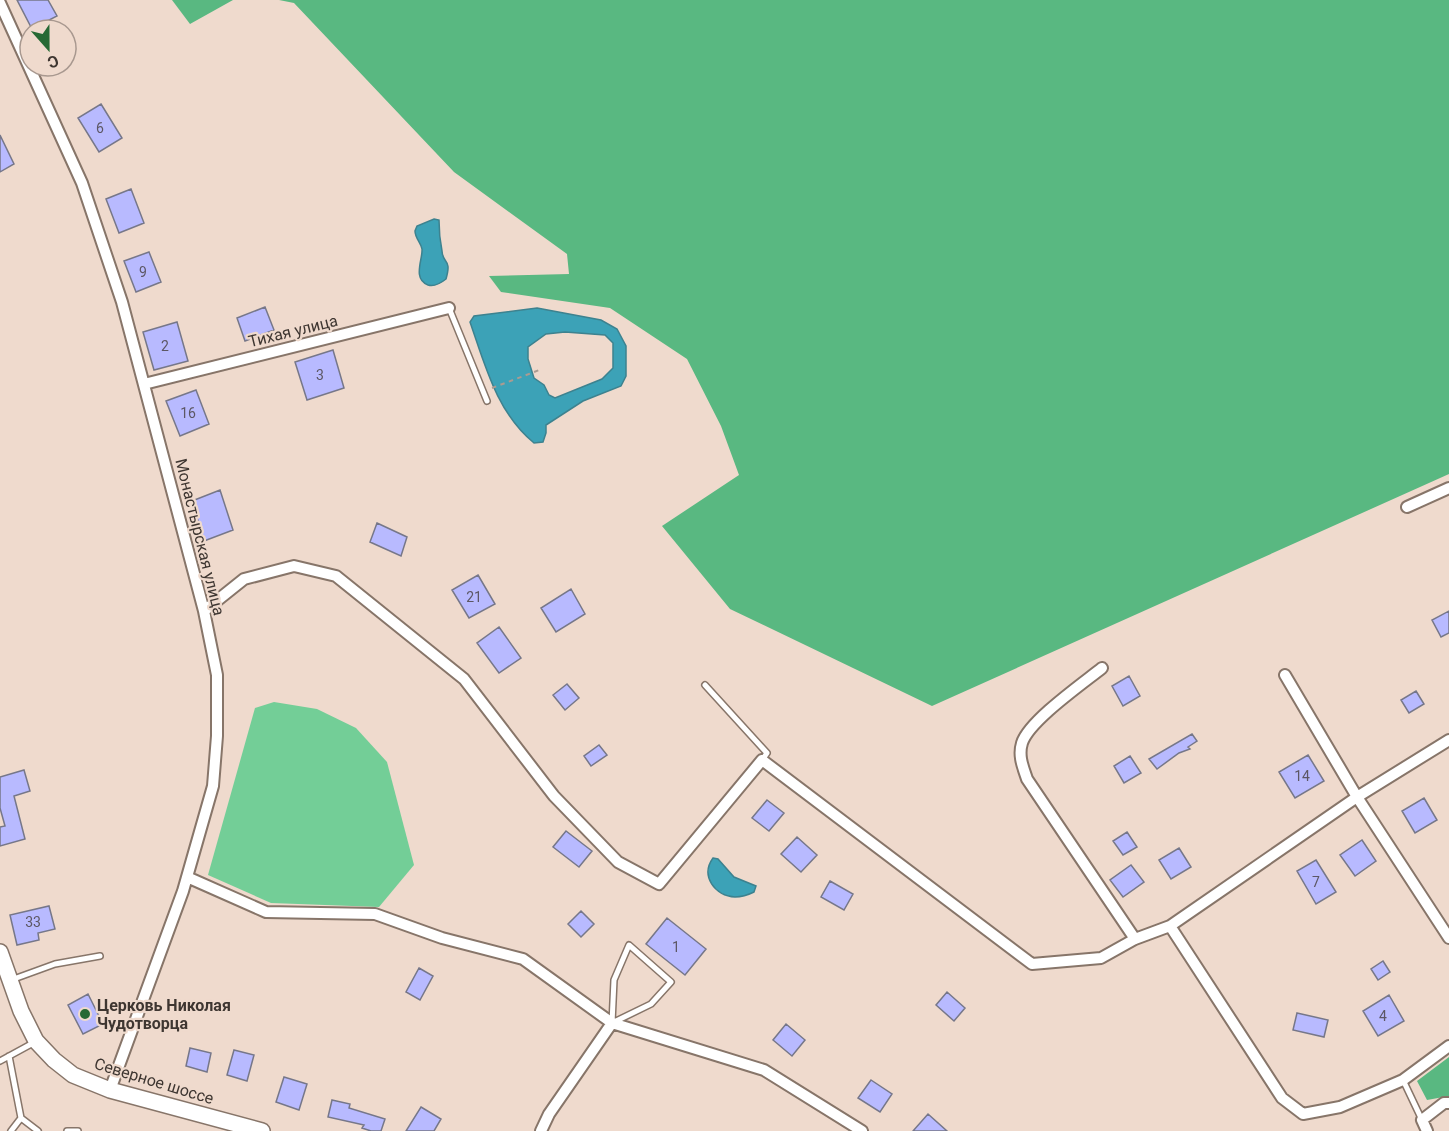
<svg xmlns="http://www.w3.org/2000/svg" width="1449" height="1131" font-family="Roboto,sans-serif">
  <rect width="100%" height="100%" fill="#efdacd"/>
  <!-- green -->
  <path fill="#73ce97" d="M274 702 317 709 356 728 387 762 414 865 379 907 271 903 208 875 255 708Z"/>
  <!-- forest -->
  <path fill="#59b881" d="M172 0H233L190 24Z
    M279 0H1449V474L932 706 730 609 662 526 739 475 721 426 687 359 610 308 501 292 489 276 569 274 567 254 454 172 294 3Z
    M1449 1057V1096L1427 1100 1417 1081Z"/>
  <!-- water -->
  <path fill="#3ca2b7" stroke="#3d828f" stroke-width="1.5" fill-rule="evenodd" d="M434 219 439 220C439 230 440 241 442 251 443 265 452 258 446 279 441 283 435 287 428 285 412 279 423 259 422 249 421 243 415 238 415 231L417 226Z
    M537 308 601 320 617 329 626 346V376L621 386 583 401 546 425V433L543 442 534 443C497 413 485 365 470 322L474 316ZM565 332 605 335 613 343V368L602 379 555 398 549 395 544 385 534 378 528 359V347L546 334Z
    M713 858 718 859 734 877 756 886 754 892C748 895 742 897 735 897 715 896 700 876 713 858Z"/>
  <!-- building -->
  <path fill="#b8baff" stroke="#767789" stroke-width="1.5" d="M17 0H48L57 16 32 29Z
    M101 104 122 138 99 152 78 118Z
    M0 135 14 164 0 172Z
    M131 189 144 223 119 233 106 199Z
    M149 252 161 282 136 292 124 261Z
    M265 307 274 330 245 341 237 318Z
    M177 322 188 361 154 370 143 332Z
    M333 350 344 388 307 400 295 362Z
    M196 390 209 424 180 436 166 401Z
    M220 490 233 530 204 541 192 501Z
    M377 523 407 537 401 556 370 542Z
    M478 575 495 604 469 618 452 590Z
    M571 589 585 614 556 632 541 608Z
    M1449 611V633L1441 637 1432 620Z
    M499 627 521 658 499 673 477 643Z
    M1129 676 1140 696 1123 706 1112 686Z
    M567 684 579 698 565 710 553 695Z
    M1416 691 1424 704 1409 713 1401 700Z
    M1192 734 1197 741 1188 747 1190 749 1179 753 1157 769 1149 759Z
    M599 745 607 755 591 766 584 756Z
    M1308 755 1324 781 1295 798 1279 772Z
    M1130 756 1141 773 1124 783 1114 766Z
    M24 770 30 791 14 796 25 839 0 846V827L5 826 0 808V777Z
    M1424 798 1437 820 1415 833 1402 811Z
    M767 800 784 813 769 831 752 818Z
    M566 831 592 851 579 867 553 847Z
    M1127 832 1137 847 1123 855 1113 841Z
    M797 837 817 855 801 872 781 854Z
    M1362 840 1376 861 1355 876 1340 855Z
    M1179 848 1191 867 1171 879 1159 860Z
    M1316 860 1336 892 1316 904 1297 871Z
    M1131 865 1144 882 1123 897 1110 880Z
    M830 881 853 894 844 910 821 897Z
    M49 906 55 929 38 933 39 940 17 945 10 915Z
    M581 911 594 924 581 937 568 924Z
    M667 918 706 949 685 975 646 944Z
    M1383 961 1390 972 1378 980 1371 969Z
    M419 968 433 976 420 1000 406 992Z
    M947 992 965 1008 954 1021 936 1005Z
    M88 994 103 1024 83 1034 68 1005Z
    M1389 995 1404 1021 1378 1036 1363 1011Z
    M1297 1013 1328 1020 1324 1037 1293 1030Z
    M786 1024 805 1040 792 1056 773 1040Z
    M190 1048 211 1053 207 1072 186 1066Z
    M234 1050 254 1055 247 1081 227 1075Z
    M284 1077 307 1084 299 1110 276 1102Z
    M871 1080 892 1094 880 1112 858 1098Z
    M332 1100 350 1104 349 1108 385 1119 381 1131H371L362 1128 364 1125 328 1117Z
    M421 1107 441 1119 434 1131H406Z
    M928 1114 947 1131H913Z"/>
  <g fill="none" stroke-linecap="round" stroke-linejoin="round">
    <defs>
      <path id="service" d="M449 308 487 401
        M705 685 767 753 762 760
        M629 945 671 982 651 1004 612 1023 614 980Z
        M11 980 55 964 100 956
        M9 1056 21 1118 38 1131
        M0 1061 35 1042
        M1403 1080 1422 1120
        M11 1131 21 1118
        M67 1131H78"/>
      <path id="minor" d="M0 3 82 183 122 302 204 611 217 675V736L213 786 183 891 110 1090
        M144 384 449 308
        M1407 507 1449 488
        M204 611 244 579 294 566 336 576 464 679 554 796 618 862 659 884 762 760 1032 964 1101 958 1135 939 1170 926 1357 797 1449 740
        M1102 668C1082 684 1029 721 1022 743 1018 756 1023 767 1027 779L1135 939
        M1285 675 1357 797 1449 938
        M187 877 266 912 375 914 442 938 523 959 612 1023 764 1070 862 1131
        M1170 926 1282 1098 1303 1114 1340 1107 1403 1080 1449 1046
        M541 1131 549 1114 612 1023
        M1427 1131 1422 1120 1444 1103H1449"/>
      <path id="secondary" d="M0 952 21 1011 36 1041 54 1060 73 1075 110 1090 262 1131"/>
    </defs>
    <!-- service casing -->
    <use href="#service" stroke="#877569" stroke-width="8"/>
    <!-- minor casing -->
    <use href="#minor" stroke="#877569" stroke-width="14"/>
    <!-- secondary casing -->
    <use href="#secondary" stroke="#877569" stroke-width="18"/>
    <!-- path -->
    <path stroke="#ab9b91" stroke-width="2" stroke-dasharray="4.5 4.5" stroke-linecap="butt" d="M492 388 542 369"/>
    <!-- service -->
    <use href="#service" stroke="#fff" stroke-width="5"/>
    <!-- minor -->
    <use href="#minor" stroke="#fff" stroke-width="10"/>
    <!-- secondary -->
    <use href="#secondary" stroke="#fff" stroke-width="15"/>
  </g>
  <!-- markers -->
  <circle fill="#266934" stroke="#efdacd" stroke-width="2" cx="85" cy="1014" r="6"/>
  <g text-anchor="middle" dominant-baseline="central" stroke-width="4.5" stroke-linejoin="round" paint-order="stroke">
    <!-- number labels -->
    <g font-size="14" fill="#5c5764">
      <text x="100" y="128">6</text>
      <text x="143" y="272">9</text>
      <text x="165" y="346">2</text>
      <text x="320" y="375">3</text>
      <text x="188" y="413">16</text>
      <text x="474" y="597">21</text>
      <text x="1302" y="776">14</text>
      <text x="1316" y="882">7</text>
      <text x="33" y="922">33</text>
      <text x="676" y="947">1</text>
      <text x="1383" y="1016">4</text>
    </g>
    <!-- street labels -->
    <g font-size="16" fill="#3e3631" stroke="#efdacd">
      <text transform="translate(293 331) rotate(-14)">Тихая улица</text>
      <text transform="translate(200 537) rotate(76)">Монастырская улица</text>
      <text transform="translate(154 1081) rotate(17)">Северное шоссе</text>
    </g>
    <!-- poi labels -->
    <g font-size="16" font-weight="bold" fill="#3e3631" stroke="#efdacd" text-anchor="start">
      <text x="97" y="1005">Церковь Николая<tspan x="97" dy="18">Чудотворца</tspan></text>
    </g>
  </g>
  <!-- north arrow -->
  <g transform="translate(48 48) rotate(159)"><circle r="28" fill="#efdacd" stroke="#a8988f" stroke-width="1.5"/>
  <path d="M0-4.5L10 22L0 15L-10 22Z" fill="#266934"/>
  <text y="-9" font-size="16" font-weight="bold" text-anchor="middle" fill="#3e3631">С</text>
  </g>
</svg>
